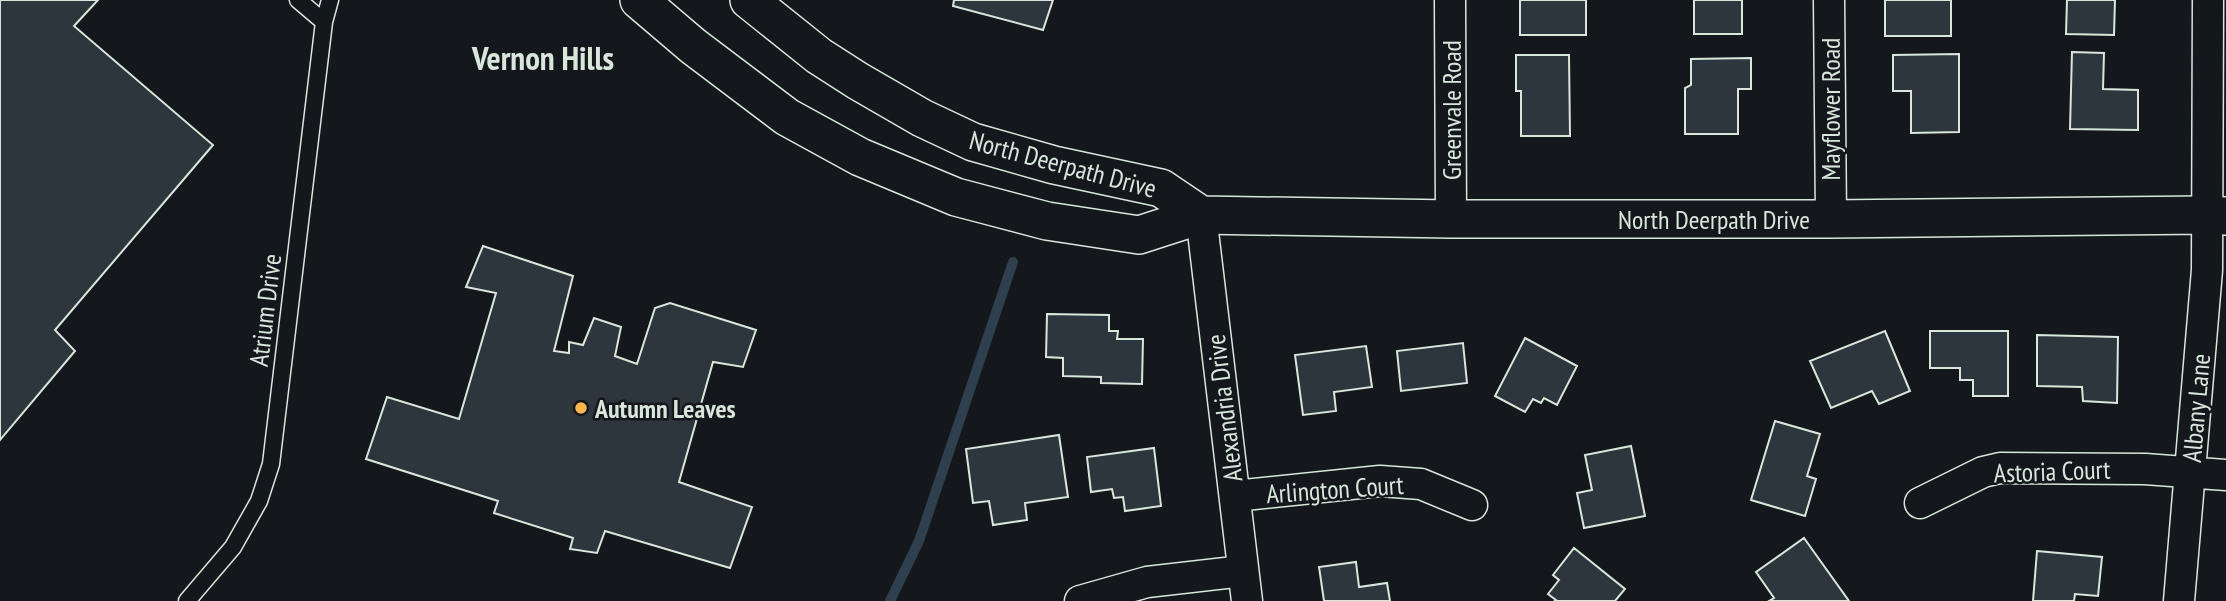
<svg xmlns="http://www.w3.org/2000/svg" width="2226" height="601" font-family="'PT Sans Narrow',sans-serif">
  <rect width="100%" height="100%" fill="#14181c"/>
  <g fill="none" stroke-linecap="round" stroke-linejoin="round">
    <!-- stream -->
    <path stroke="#2f3f4d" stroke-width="10" d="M890 601 919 541 1013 262"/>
  </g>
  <!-- building -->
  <path fill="#2c363c" stroke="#d8e6dc" stroke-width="2" d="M0 0H98L74 26 213 145 55 330 75 351 0 440Z
    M954 0H1053L1043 30 953 6Z
    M1520 0H1586V35H1520Z
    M1694 0H1742V34H1694Z
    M1885 0H1951V36H1885Z
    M2067 0H2115L2114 35 2066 34Z
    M2072 52 2104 53 2103 89 2138 90V130L2070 129Z
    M1959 54V132L1911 133V91H1893V55Z
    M1516 55H1569L1570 136H1521V91H1516Z
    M1751 58V89H1738V134H1685V88L1691 85V59Z
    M483 246 573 276 554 351 569 353V342L583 345 594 318 621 327 615 356 637 364 655 308 670 303 756 330 743 367 713 362 679 482 752 507 730 568 605 531 597 553 570 549 573 538 494 513 498 501 366 459 387 397 459 419 496 293 466 287Z
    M1047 314 1109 315V331H1118L1117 339H1143L1142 384 1101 383V377L1063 376V358L1046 357Z
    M1885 331 1910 391 1879 404 1872 391 1831 408 1810 361Z
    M1930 331H2008V396H1973V380H1960V368H1930Z
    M2037 335 2118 337 2117 403 2083 401 2082 387 2037 386Z
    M1525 338 1577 366 1557 405 1544 398 1541 403 1533 399 1525 412 1495 396Z
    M1463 343 1467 383 1401 391 1397 351Z
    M1366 346 1372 387 1334 392 1336 411 1303 415 1295 355Z
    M1775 421 1820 434 1807 476 1816 479 1805 516 1751 500Z
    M1059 435 1068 497 1025 503 1027 520 993 525 989 501 973 503 966 449Z
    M1631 446 1645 516 1584 528 1577 493 1592 490 1585 455Z
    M1154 448 1161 506 1125 511 1123 497 1114 498 1112 489 1091 492 1087 457Z
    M1804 538 1849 601H1769L1774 598 1756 572Z
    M1574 548 1625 589 1615 601H1554L1556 600 1548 594 1559 580 1553 575Z
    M2037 551 2102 557 2098 596 2075 594 2074 601H2033Z
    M1356 562 1359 587 1387 583 1390 601H1324L1319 567Z"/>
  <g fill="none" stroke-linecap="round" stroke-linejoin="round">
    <defs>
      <path id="service" d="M298 0 324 22
        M187 601 233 547 259 501 271 464 324 22 330 0"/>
      <path id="minor" d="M1450 0 1451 219
        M1829 0 1831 219
        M1201 215 1247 601
        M1235 496 1380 481 1421 484 1472 505
        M1920 503 1983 472 2000 468 2145 469 2226 475
        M1080 601 1147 582 1243 571
        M2179 601 2207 270 2208 0"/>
      <path id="tertiary" d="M639 0 693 46 787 117 860 157 956 197 1047 221 1139 235 1201 215 1451 219H1831L2206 215 2226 216
        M749 0 819 56 858 81 922 118 973 142 1054 165 1161 188 1201 215"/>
    </defs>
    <!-- service casing -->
    <use href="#service" stroke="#d8e6dc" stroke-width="19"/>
    <!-- minor casing -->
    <use href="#minor" stroke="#d8e6dc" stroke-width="33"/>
    <!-- tertiary casing -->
    <use href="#tertiary" stroke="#d8e6dc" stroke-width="40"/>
    <!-- service -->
    <use href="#service" stroke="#14181c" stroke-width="16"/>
    <!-- minor -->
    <use href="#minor" stroke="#14181c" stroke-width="30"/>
    <!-- tertiary -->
    <use href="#tertiary" stroke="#14181c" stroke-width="37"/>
  </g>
  <!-- markers -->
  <circle fill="#ffb74d" stroke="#14181c" stroke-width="2.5" cx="581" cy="408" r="7"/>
  <g text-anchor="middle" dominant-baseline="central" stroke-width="5" stroke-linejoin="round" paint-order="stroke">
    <!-- street labels -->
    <g font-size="26" fill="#d8e6dc" stroke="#14181c">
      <text transform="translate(1830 109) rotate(-90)">Mayflower Road</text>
      <text transform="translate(1451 110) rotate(-90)">Greenvale Road</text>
      <text transform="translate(1063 164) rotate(15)">North Deerpath Drive</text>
      <text x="1714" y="219">North Deerpath Drive</text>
      <text transform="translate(265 310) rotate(-83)">Atrium Drive</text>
      <text transform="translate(1224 408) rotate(-97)">Alexandria Drive</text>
      <text transform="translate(2196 408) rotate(-85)">Albany Lane</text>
      <text transform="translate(2052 471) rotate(-2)">Astoria Court</text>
      <text transform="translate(1335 489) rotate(-4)">Arlington Court</text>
    </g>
    <!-- poi labels -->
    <g font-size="26" font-weight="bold" fill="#d8e6dc" stroke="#14181c" text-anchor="start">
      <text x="595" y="408">Autumn Leaves</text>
    </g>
    <!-- district labels -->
    <g font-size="33" font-weight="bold" fill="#d8e6dc" stroke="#14181c">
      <text x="543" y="57">Vernon Hills</text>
    </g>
  </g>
</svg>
